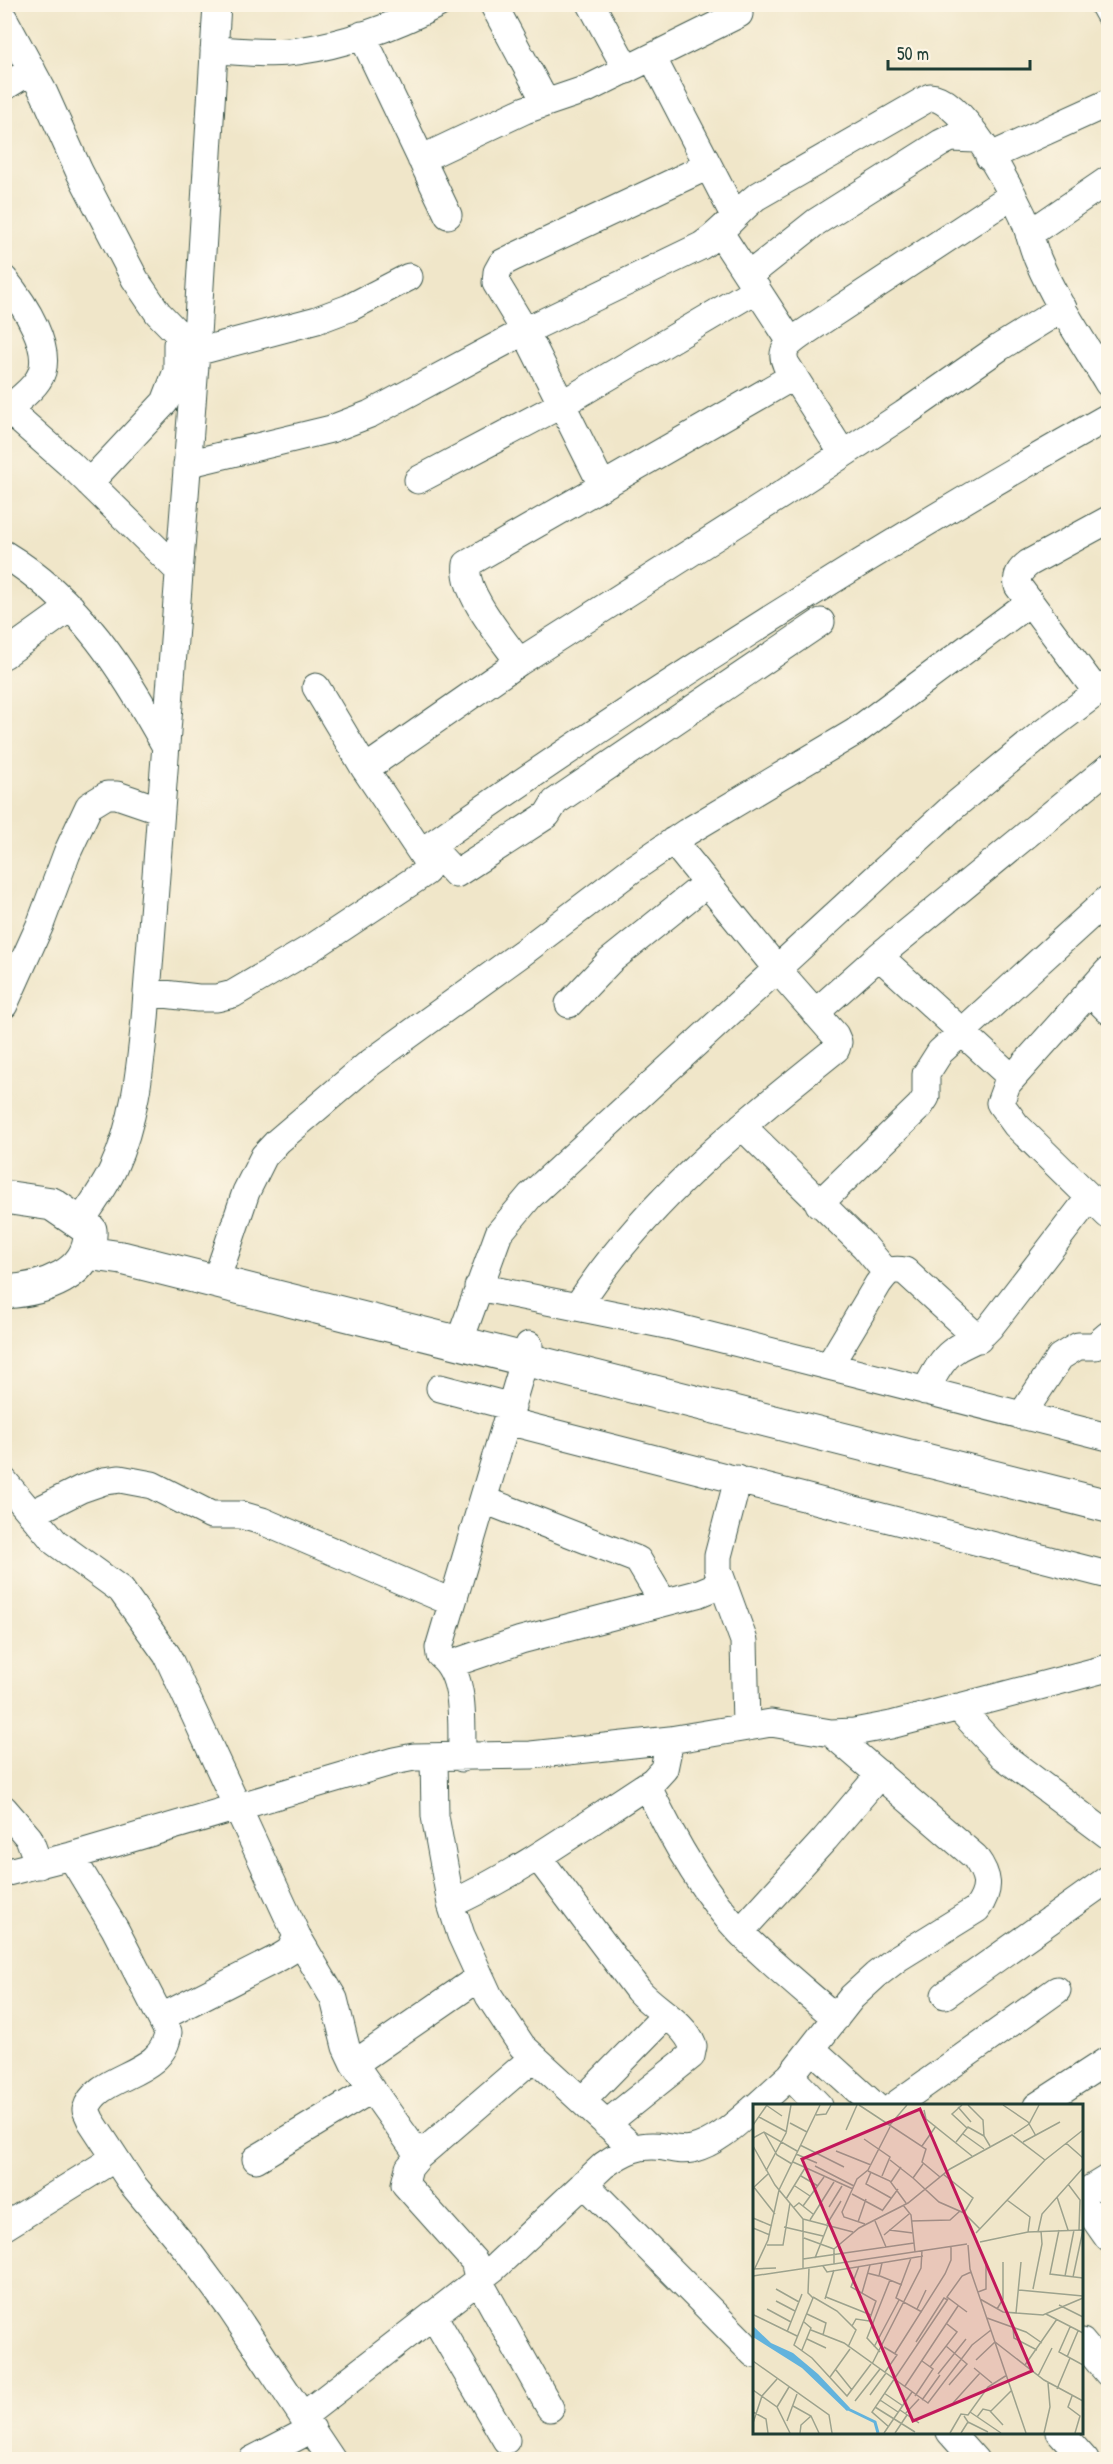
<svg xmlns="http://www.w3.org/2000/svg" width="1113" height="2464" font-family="'Patrick Hand',sans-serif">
  <rect width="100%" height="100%" fill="#fcf5e5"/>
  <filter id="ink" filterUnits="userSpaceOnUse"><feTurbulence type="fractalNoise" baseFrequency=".0167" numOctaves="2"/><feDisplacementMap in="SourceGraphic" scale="12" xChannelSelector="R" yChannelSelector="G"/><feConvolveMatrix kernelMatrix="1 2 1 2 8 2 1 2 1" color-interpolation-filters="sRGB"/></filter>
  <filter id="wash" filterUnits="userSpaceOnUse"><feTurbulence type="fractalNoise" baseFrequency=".008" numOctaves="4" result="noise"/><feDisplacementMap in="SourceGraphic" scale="24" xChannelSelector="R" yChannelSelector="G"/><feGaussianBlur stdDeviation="1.35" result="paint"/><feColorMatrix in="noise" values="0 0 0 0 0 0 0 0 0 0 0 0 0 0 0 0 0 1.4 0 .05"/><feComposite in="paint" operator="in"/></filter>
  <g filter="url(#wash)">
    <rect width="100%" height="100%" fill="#f0e6c9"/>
  </g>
  <g filter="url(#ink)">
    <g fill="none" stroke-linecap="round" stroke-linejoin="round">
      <defs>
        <path id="minor" d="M493 4 546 103
          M591 4 627 70
          M1103 4 1108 13
          M4 19 44 93 79 171 135 279 158 313 196 352 317 320 349 308 409 277
          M362 35 448 215
          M214 50C242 51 270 55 298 51 346 44 395 26 438 4
          M652 57 734 215
          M4 87 32 70
          M989 157 1108 103
          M421 159 525 110 587 89 739 14
          M720 233 791 342
          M1029 234 1108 180
          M748 276 816 222 941 143 951 138 976 139
          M4 279C22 301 57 352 38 380 31 391 18 400 8 409
          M4 406 71 465 179 571
          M843 454 786 364C779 349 791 342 802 334L1013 195
          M187 464 331 429 370 414 525 331 701 246C722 233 736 213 756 197L930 97C963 98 1010 188 1023 216 1029 230 1032 246 1038 260 1056 303 1084 343 1108 383
          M418 480 562 404 757 289
          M89 483 165 402 177 371V344
          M602 485 525 331 496 283 497 272 502 263 514 257 708 166
          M4 554C80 600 124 671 166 747
          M4 655 71 607
          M519 662C503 639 462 592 467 564L794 376
          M1097 692 1018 586C1016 575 1020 570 1029 563L1108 520
          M365 769 519 662 781 495 904 414 1000 347 1063 308
          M430 846 456 874 547 815 555 802 821 622
          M421 852C643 696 872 550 1108 417
          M879 956 1012 1078
          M1108 971 1007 1084 1000 1103 1016 1125 1108 1215
          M1089 991 1108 1010
          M147 992 198 998H217L233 994 313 947 426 872 428 866 424 857 365 769 316 687
          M569 1004 610 961 707 883
          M4 1005 40 925 67 853 89 806 107 795H117L161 810
          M815 1013 879 956 1108 768
          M742 1126 865 1247 887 1273
          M819 1204 920 1106 926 1097V1074L940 1052 1108 899
          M81 1221C92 1204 105 1187 113 1169 135 1122 140 1070 145 1019L196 352 217 4
          M221 1266 246 1192 264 1156 278 1141 366 1066 522 953 634 868 687 832 855 732 1030 602
          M478 1287 671 1326 1108 1437
          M577 1307C644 1203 740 1126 836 1049L838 1042 835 1035 777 969 673 841
          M464 1329 499 1233 530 1196 954 806 1040 735 1108 684
          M829 1366 878 1284C887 1272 890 1268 905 1271L979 1339
          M440 1388 512 1407
          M925 1391C933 1378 939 1362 952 1352 966 1341 975 1344 990 1327L1090 1197
          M1021 1416 1060 1357 1078 1346H1095L1108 1335
          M507 1421 1108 1575
          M738 1479 718 1556V1570L744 1641 746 1726
          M4 1481 55 1542 121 1590 167 1655 297 1936 290 1951 280 1957 162 2017
          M484 1500 638 1560 663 1602
          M31 1514 81 1489 104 1481 120 1479 152 1485 211 1515H241L262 1521 451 1602
          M451 1664 521 1640 697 1594 721 1584
          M958 1707 1003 1756 1108 1835
          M434 1757 435 1816 451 1904 461 1935 489 1996 522 2046 632 2147
          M462 1758C461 1726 467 1676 440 1655L439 1648 529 1345
          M647 1785C670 1834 703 1893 740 1932 770 1963 804 1990 836 2018
          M4 1809 29 1838 39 1865
          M71 1856 115 1929 168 2032C164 2078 96 2073 86 2110L91 2121 133 2185 191 2255 231 2309 332 2460
          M538 1857 638 1990C654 2009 684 2022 693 2046L691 2056 606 2124
          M4 1873 71 1856 394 1761 414 1757 531 1755 670 1740 771 1723 831 1733 854 1732 891 1725 1108 1668
          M451 1904C523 1871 586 1824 653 1781L664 1769 670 1740
          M740 1932 825 1839 880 1774
          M297 1936 334 1999 346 2047 354 2064 419 2156
          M945 1995 1108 1879
          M812 2049 875 2106
          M534 2057 419 2156 409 2168 405 2184 474 2261 479 2281 550 2408
          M354 2064 480 1977
          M790 2076 819 2106
          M582 2101 666 2015
          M757 2106 790 2076 852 1997 876 1975 898 1958 977 1909C991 1889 989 1876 975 1857L831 1733
          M894 2106 1057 1990
          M1037 2106 1108 2060
          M256 2159 372 2089
          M584 2183 754 2354
          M1082 2194 1108 2178
          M1082 2201 1108 2238
          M4 2227 115 2158
          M434 2317 506 2440
          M1082 2342 1108 2373
          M303 2416 495 2267 604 2165C624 2151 639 2143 664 2147 674 2149 682 2151 692 2149 716 2143 736 2124 754 2108
          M950 2432 975 2460
          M1060 2432 1085 2460
          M252 2460 312 2429"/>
        <path id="major" d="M4 1197 52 1204 90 1230C93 1275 41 1290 4 1292
          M87 1253 122 1258 1108 1506"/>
      </defs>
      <!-- minor casing -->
      <use href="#minor" stroke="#3e564a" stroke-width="29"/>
      <!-- major casing -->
      <use href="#major" stroke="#3e564a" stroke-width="35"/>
      <!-- minor -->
      <use href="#minor" stroke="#fff" stroke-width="27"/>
      <!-- major -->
      <use href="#major" stroke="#fff" stroke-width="33"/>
    </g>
  </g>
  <!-- overview -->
  <g transform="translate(753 2104)">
    <rect width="330" height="330" fill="#f0e6c9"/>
    <path d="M0 222 18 239 40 249 65 270 97 304 94 307 49 264 0 233Z" fill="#62b3dd"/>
    <path fill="none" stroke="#62b3dd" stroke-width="3" d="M93 304 122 318 125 329"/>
    <path fill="none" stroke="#9ca28d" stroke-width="1.5" d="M13 1 29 12M106 1 173 45 169 58 187 73M209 1 199 10 214 24M215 1 230 16 231 32 237 42M250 1 275 18 283 32M205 3 218 18M171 6 173 15 219 52M63 11 73 10 78 1M6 13 34 28M37 19 54 28M0 21 14 1M136 22 154 1M93 26 104 1M11 28 24 51 39 60M210 30 231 45M261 30 276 20 286 1M0 34 11 28 44 47M111 35 137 53 129 72M203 38 215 23 231 32M270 38 307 18M313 39 330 54M47 41 91 63M0 42 22 81 50 115V165M169 42 183 22M83 47 118 61M43 50 64 59M137 56 160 74M40 58 100 85M170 60 160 74 186 98 211 109 227 125M62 62 101 82M13 67 33 29 38 1M115 67 137 77 153 99M118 68 113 80 138 94M190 70 220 94 211 109M48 72 65 82M138 78 148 63M315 80 327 96 326 126M0 82 22 110M42 82 57 92M0 84 15 70M99 90 129 106M304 93 315 126M33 95 52 64M254 96 277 113 275 128M150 101 158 111 162 148M50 102 71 73M41 103 46 99 60 110M76 103 89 82M129 107 145 85M0 114 19 122M50 115 100 128M57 116 81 78M122 117 133 143M158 117 197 116 207 107M105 118 113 95M74 120 88 97M112 120 91 113 89 108 104 75 115 66 137 23M31 123 70 132M0 124 17 131M136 126 160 129M306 126 297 170 330 174M285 128 289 110 330 64M223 129 292 56 330 26M131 131 156 110M51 134 81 145M227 138 275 128 330 126M14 141H30L37 99M215 141 217 165 273 329M62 154 75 121M158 154 143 194 169 208M50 155 161 139M81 160V145L106 124 155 99 197 65 259 31 292 56M70 162 74 168 170 152M2 164 15 136 26 86 67 1M56 164 55 189 60 194 41 241 59 254 94 292 118 260M0 165 23 164M114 169 126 172 129 159M0 172 214 140M127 172 149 181M312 172 321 126M320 173 330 126M23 185 46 198M280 185 289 140 288 127M266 186 330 192M225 188 233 185V158M109 189 117 161M60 193 84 207 103 226 95 243M73 193 118 211M72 195 81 166M227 195 250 208 290 211 330 194M23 197 42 207M306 201 330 213M14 205 38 218M164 205 173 186M244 205 250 195V158M214 208 194 193 209 172 218 168M263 209 268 158M54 210 73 219 70 231M293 210 330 229M1 211 44 232M234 214 273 228 289 239M99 222 103 215 116 217 123 197 98 183 106 162M317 223 306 248 330 261M260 224 261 234 284 246M58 226 91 239 175 299 219 241 238 226M34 228 49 190M54 235 73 244M163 238 191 194 195 196M193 242 214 260 196 281M121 243 146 196M131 243 144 251 132 268M49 246 58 224 51 218M127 248 114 234 137 176M142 249 192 170 198 156V142M314 253 325 227M223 256 242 238 291 276 330 297M0 257 76 311 79 329M119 260 168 164 169 146M272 261 304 215M177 263 204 228 194 220M221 264 239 279M83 266 99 286M185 270 213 235M285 272 299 244M77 273 97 245M152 282 205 202M304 285 317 254M0 286 24 303 37 329M131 289 150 302M117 291 133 269M162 292 180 265 169 257M319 292 315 303 327 312 322 329M127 296 145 308M169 296 187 271M102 297 127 265M200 299 227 269M40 302 58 312 66 329M24 303 36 283M122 303 162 328M147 306 166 319M237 307 250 321M0 308 13 315 15 329M217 308 248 329M152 310 166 295M224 313 230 305 238 307 259 286M34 317 44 290M215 318 235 328M0 319 9 292 24 275M136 323 119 308 195 195M47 329 48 321 58 312M131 329 159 288M142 329 154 311M197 329 208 310 215 311 235 283 254 271M208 329 215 318 211 312M291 329 297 303 295 279"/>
    <path fill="#c2185b" fill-opacity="0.15" stroke="#c2185b" stroke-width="3" d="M167 5 279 267 160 317 49 55Z"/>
    <rect width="330" height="330" fill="none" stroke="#1f3d34" stroke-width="3"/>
  </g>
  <!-- margin -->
  <rect width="1113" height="2464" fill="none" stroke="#fcf5e5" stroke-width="24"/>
  <!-- scale -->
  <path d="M888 60v9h142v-9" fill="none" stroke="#1f3d34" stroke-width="3"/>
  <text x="897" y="60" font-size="18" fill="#1f3d34" stroke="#fcf5e5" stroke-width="4.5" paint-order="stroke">50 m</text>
</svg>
